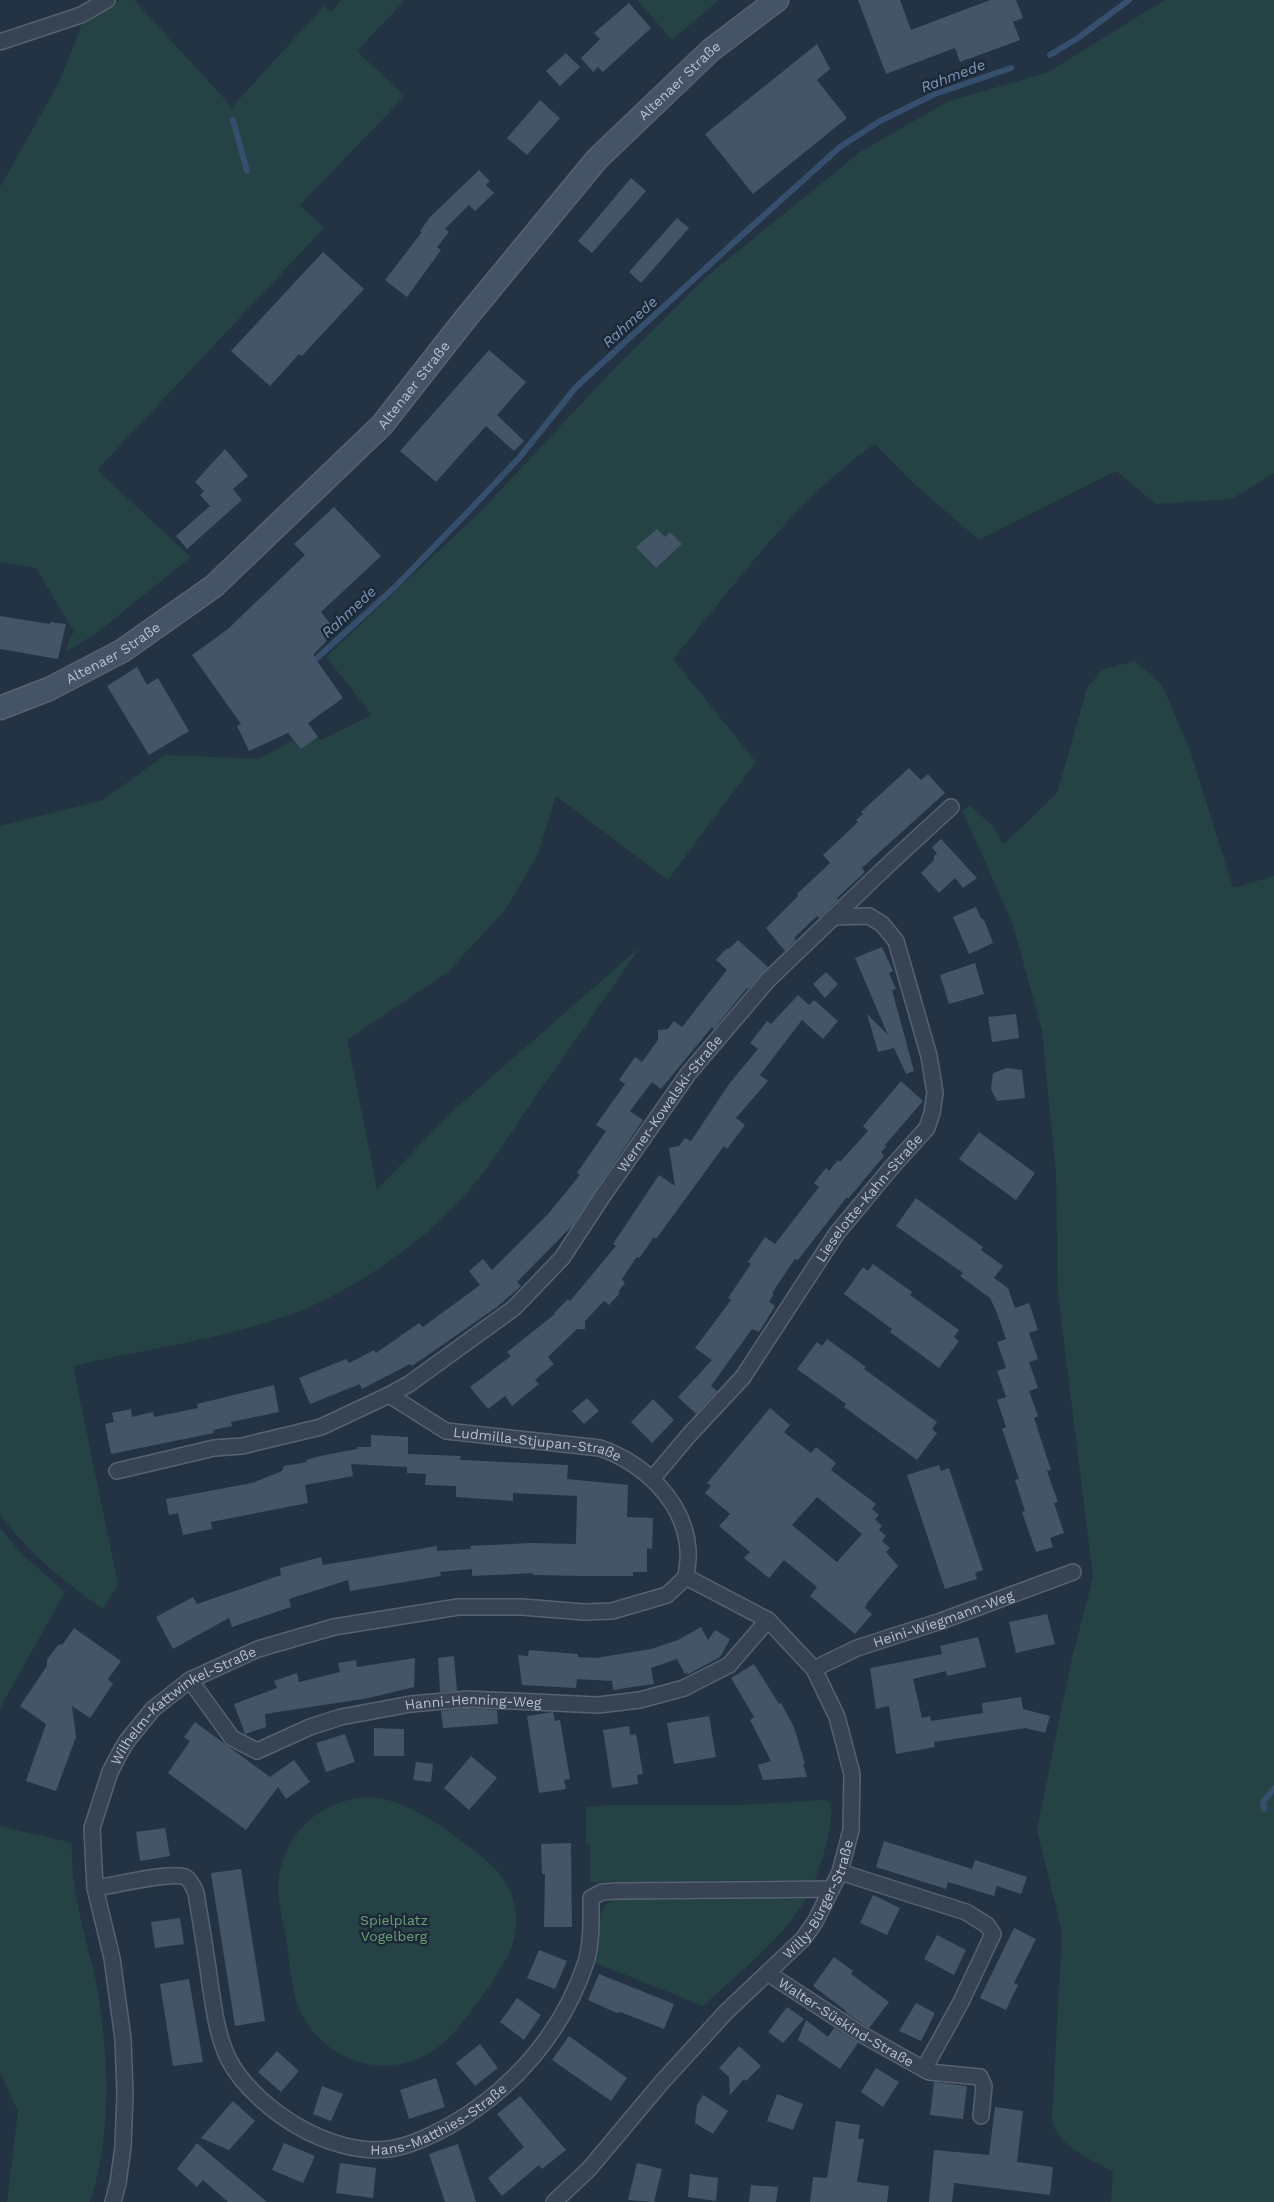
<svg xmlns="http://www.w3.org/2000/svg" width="1274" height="2202" font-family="'Work Sans',sans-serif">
  <rect width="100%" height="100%" fill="#233344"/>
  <!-- green -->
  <path fill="#254244" d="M119 0H134L232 107 324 6 331 12 341 0H405L357 51 405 96 300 205 324 228 97 470 191 557 98 632 66 652 70 637 74 632 36 568 0 562V187L58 84 83 22Z
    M637 0H719L672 40Z
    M1165 0H1274V473L1232 499 1156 504 1116 471 979 540 913 483 875 444C797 497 734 586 673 659L756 762 668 880 556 796 538 854 506 909 447 973 347 1040 377 1189 456 1108 640 947C606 997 571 1046 536 1096 510 1134 485 1175 453 1208 412 1249 354 1289 300 1311 228 1339 149 1348 73 1366L118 1584 103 1609C66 1583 26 1552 0 1514V826L103 800 165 755 259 759 293 740 301 749 315 739 321 740 372 715 326 657 481 511 610 373 706 277 860 152 947 102 1048 72Z
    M1135 661 1162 685 1190 750 1233 888 1274 876V2202H1111L1113 2172C1091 2158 1056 2147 1052 2119L1062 1932 1037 1830 1072 1658 1093 1577 1058 1293 1056 1174 1042 1030 1013 925 963 812 969 805 994 827 1003 845 1057 793 1087 688 1102 670Z
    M0 1528 23 1555 65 1592 0 1708Z
    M366 1797C414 1799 449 1833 486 1860 515 1884 523 1917 510 1952 496 1978 460 2032 437 2048 389 2083 325 2063 300 2011 292 1994 290 1964 287 1945 284 1923 276 1899 279 1877 286 1831 321 1801 366 1797Z
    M823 1800 829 1802C837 1818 821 1863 815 1880L590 1882V1844L586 1843V1807L611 1805H739Z
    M0 1826 72 1843C70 1888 84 1929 94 1973 109 2043 113 2133 90 2202H7L18 2112 0 2072Z
    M807 1897C781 1942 740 1971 703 2006L593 1962 601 1912 605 1905 615 1899Z"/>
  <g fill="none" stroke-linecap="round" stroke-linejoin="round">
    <!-- stream -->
    <path stroke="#364f6c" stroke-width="6" d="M1050 55 1078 38 1129 0
      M233 120 247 171
      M315 660 396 586 464 516 519 458 576 387 730 246 840 147 880 121 935 94 1011 68
      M1264 1809 1263 1802 1274 1789"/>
  </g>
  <!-- building -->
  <path fill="#445568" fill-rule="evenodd" d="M858 0H900L911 30 990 0H1016L1023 18 1013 22 1020 40 960 62 955 48 886 74Z
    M629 3 651 28 603 72 598 67 593 72 581 58 600 39 594 33Z
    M817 44 830 69 817 80 847 118 753 194 705 134Z
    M566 53 580 67 560 86 546 71Z
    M540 100 560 118 527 155 507 138Z
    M479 170 490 181 486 185 494 193 475 211 469 205 445 229 449 232 437 247 441 250 407 297 385 280 422 232 420 231 430 217Z
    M631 178 646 191 592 253 578 241Z
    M677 218 689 228 641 283 629 272Z
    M323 252 364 289 302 356 299 354 270 386 231 351Z
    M489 350 526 382 497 415 524 441 514 451 486 426 436 482 400 451Z
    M225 449 248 476 233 489 242 500 187 549 176 536 210 506 200 495 204 491 195 482Z
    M334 507 381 556 321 612 336 631 313 655 343 698 308 723 318 737 301 749 288 733 249 751 237 726 241 724 192 655 228 629 305 555 294 544Z
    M657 529 665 537 670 532 682 544 656 568 636 547Z
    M0 616 50 624V622L66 624 58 659 0 649Z
    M137 667 147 685 158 678 189 731 149 755 107 686Z
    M909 768 921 780 928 774 945 793 862 868 865 872 837 898 838 900 823 914 819 918 817 916 794 938 796 940 785 951 766 928 798 896 797 894 830 863 823 855 858 822 856 820 863 814 861 812Z
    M941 839 977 878 963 888 955 878 939 893 921 873 934 860V856L937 854 932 847Z
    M976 907 981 918 984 920 993 943 969 954 953 917Z
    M738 940 768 967 748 989 747 988 714 1029 712 1027 661 1089 652 1082 630 1111 643 1120 572 1226 517 1282 521 1286 497 1307 412 1366 410 1364 362 1389 360 1384 310 1404 299 1378 346 1359 349 1363 374 1350 376 1353 419 1323 423 1327 480 1285 469 1271 483 1259 492 1270 548 1214 580 1175 577 1173 606 1131 596 1125 625 1084 619 1080 635 1057 642 1062 658 1040V1030L668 1029 674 1021 682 1027 727 970 716 960 726 949 730 948Z
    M882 947 893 971 889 973 896 989 892 990 914 1071 906 1074 894 1048 878 1052 867 1014 888 1035 855 958Z
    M975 963 984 994 949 1004 940 975Z
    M826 972 838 984 825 998 813 984Z
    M798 995 809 1005 814 1000 838 1021 823 1039 802 1020 760 1075 768 1081 736 1118 745 1125 727 1149 724 1146 656 1239 654 1237 640 1257 636 1258 622 1279 625 1283 618 1292 620 1293 609 1305 604 1301 585 1321V1329H577L548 1357 554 1364 535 1380 539 1384 512 1406 505 1396 488 1409 470 1387 511 1356 507 1352 555 1314 554 1313 568 1299 570 1301 616 1246 613 1244 659 1175 675 1186 669 1148 679 1146 685 1138 691 1141 729 1084 758 1049 750 1043 767 1021 771 1024Z
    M1016 1014 1019 1038 992 1042 988 1017Z
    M1007 1068 1022 1070 1025 1098 997 1101 991 1089 993 1073Z
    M901 1081 923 1101 885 1145 886 1147 881 1152 884 1156 848 1199 847 1197 798 1260 795 1259 772 1293 774 1294 769 1302 775 1306 759 1332 752 1329 711 1386 717 1391 696 1414 678 1397 712 1360 695 1348 731 1300 728 1298 751 1264 748 1262 765 1237 775 1244 819 1187 814 1183 826 1168 829 1171 838 1160 840 1162 868 1131 863 1126Z
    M979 1132 1035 1173 1016 1200 959 1159Z
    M916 1198 983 1247 981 1250 1003 1266 994 1278 1008 1288 1015 1308 1029 1303 1038 1330 1029 1333 1038 1359 1029 1362 1038 1388 1029 1391 1038 1416 1034 1418 1051 1470 1047 1471 1058 1502 1054 1503 1064 1533 1050 1538 1053 1547 1036 1552 1022 1512 1025 1511 1015 1480 1019 1479 1002 1429 1006 1427 997 1400 1006 1397 997 1371 1006 1368 997 1342 1006 1339 997 1313 990 1298 960 1276 963 1273 896 1226Z
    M873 1264 912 1292 910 1295 959 1330 954 1337 959 1341 939 1368 890 1332 892 1329 844 1294 863 1267 868 1271Z
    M827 1339 866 1367 864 1369 937 1422 932 1429 937 1433 917 1460 844 1407 846 1404 797 1369 817 1342 822 1346Z
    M274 1385 279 1412 231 1422 232 1426 213 1430 214 1433 111 1454 105 1424 114 1422 112 1413 131 1409 132 1417 153 1412 154 1417 198 1408 197 1404Z
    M587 1398 599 1411 584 1424 572 1411Z
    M653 1399 674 1420 652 1443 631 1422Z
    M770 1408 790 1425 784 1432 811 1453 816 1447 836 1463 831 1470 876 1504 872 1509 879 1515 875 1519 882 1526 879 1530 886 1536 882 1541 890 1548 886 1552 898 1566 867 1603 865 1608 872 1614 855 1634 810 1596 817 1587 784 1560 769 1578 744 1558 750 1552 719 1526 730 1514 705 1493 711 1486 707 1483ZM817 1497 862 1534 837 1562 792 1525Z
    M371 1435 408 1437V1454L461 1456 460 1460 568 1465 567 1479 628 1485 627 1517 653 1518 652 1549 647 1548V1572H633V1576H585L533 1575V1573L472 1576V1569L440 1572 441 1576 350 1591 348 1580 289 1599 291 1607 232 1627 229 1618 173 1649 156 1617 193 1597 197 1604 281 1575 280 1568 321 1557 323 1565 437 1546V1551L471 1549 470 1546 531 1543 576 1544 577 1496 513 1493V1501L456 1497V1486L425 1485 426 1474 407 1473V1467L351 1464 353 1476 305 1485 308 1503 211 1522 212 1529 183 1535 178 1513 169 1515 166 1499 252 1483 282 1471 284 1466 307 1462 306 1460 320 1456 357 1449V1447H371Z
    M939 1465 941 1471 949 1468 983 1570 975 1573 977 1579 945 1589 907 1475Z
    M1047 1614 1055 1644 1016 1653 1009 1622Z
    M701 1627 708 1640 715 1630 730 1639 720 1657 687 1675 688 1672 685 1674 677 1659 651 1668 654 1684 632 1687 613 1690 612 1681 577 1679 576 1688 522 1685 518 1655 528 1656 529 1650 578 1654V1657L596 1658 651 1649 678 1640Z
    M74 1628 121 1661 108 1679 113 1684 90 1718 72 1706 76 1737 56 1791 26 1781 46 1724 20 1706 47 1666V1660L58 1645 63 1644Z
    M978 1637 986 1667 947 1676 946 1671 913 1679 922 1718 930 1716 931 1721 983 1713 982 1703 1021 1697 1023 1709 1050 1716 1045 1733 1026 1728 934 1742 935 1747 896 1754 889 1706 876 1709 870 1668 942 1654 940 1646Z
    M454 1656 457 1691 440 1692 438 1658Z
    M415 1658 414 1687 369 1698 265 1714 266 1727 245 1734 234 1704 277 1688 274 1681 297 1673 299 1682 340 1672 338 1663 356 1660 357 1667Z
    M754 1664 779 1704 781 1703 794 1727 805 1764H803L807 1777 763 1780 758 1765 771 1761 750 1720 754 1717 731 1678Z
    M468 1708 497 1710 498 1724 443 1728 441 1711Z
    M553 1712 555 1721 560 1720 570 1779 564 1780 566 1789 539 1793 527 1716Z
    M709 1716 716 1757 674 1764 667 1723Z
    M195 1722 270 1777 294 1760 310 1782 286 1799 278 1787 246 1830 168 1773 190 1741 184 1737Z
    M629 1726 630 1735 636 1734 643 1774 637 1775 638 1784 612 1788 603 1730Z
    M374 1728 404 1729V1756H374Z
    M345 1734 355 1762 326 1772 316 1743Z
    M471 1756 497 1778 469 1810 444 1788Z
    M416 1762 433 1764 431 1782 413 1780Z
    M165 1828 170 1856 140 1861 136 1832Z
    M884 1841 972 1869 975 1860 1027 1877 1021 1894 997 1886 994 1896 948 1882 946 1889 876 1867Z
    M571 1843 572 1927H544L545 1874H542L541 1844Z
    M241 1869 265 2021 235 2026 211 1873Z
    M873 1895 900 1908 887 1935 860 1923Z
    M180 1918 184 1944 155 1948 151 1922Z
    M1014 1928 1036 1939 1014 1983 1018 1985 1006 2010 980 1998Z
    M937 1935 966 1950 954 1975 924 1959Z
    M539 1950 567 1961 555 1989 527 1978Z
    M834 1957 853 1971 851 1974 889 2002 869 2028 845 2012 846 2011 813 1986Z
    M599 1974 674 2004 664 2029 620 2012 617 2013 588 2000Z
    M189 1979 203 2062 173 2066 160 1984Z
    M517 1998 541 2015 524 2040 500 2022Z
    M916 2003 935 2013 921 2041 899 2031Z
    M787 2007 804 2019 783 2043 768 2032Z
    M806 2020 828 2037 834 2028 858 2043 840 2069 798 2040Z
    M569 2036 627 2078 611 2101 552 2060Z
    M480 2044 498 2068 475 2086 456 2063Z
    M739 2046 761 2066 746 2081 744 2079 730 2095 729 2077 719 2068Z
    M277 2051 299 2071 281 2092 258 2072Z
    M876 2068 899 2082 883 2107 861 2092Z
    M436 2078 445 2107 409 2119 400 2090Z
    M934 2082 967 2086 963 2119 930 2115Z
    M322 2086 343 2094 331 2121 313 2114Z
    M777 2094 803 2104 793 2130 767 2121Z
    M703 2095 728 2111 713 2134 695 2123 697 2105Z
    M520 2096 566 2150 542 2169 539 2165 502 2196 488 2178 524 2147 497 2114Z
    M233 2101 255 2121 229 2150 201 2138Z
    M995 2107 1023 2111 1017 2162 1053 2167 1050 2195 954 2183 952 2202H929L934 2150 989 2155Z
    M836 2121 860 2125 858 2139H864L857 2182 889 2186 887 2202H810L813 2177 827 2178Z
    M197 2143 213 2157 267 2202H228L203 2180 197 2187 177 2169Z
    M284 2143 315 2156 303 2183 272 2170Z
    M458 2144 476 2202H445L429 2154Z
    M340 2163 376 2168 373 2198 336 2193Z
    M637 2163 662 2169 654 2202 628 2200Z
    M690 2174 718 2178 716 2201 688 2197Z
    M751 2185 778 2187 776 2202H749Z"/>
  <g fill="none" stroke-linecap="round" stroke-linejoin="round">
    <defs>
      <g id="street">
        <path d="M0 42 81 15 107 0"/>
        <path id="s1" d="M389 1395 409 1384 514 1308 562 1258 604 1194 688 1074 768 980 888 865 951 807"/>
        <path id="s2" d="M117 1471 214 1448 242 1446 321 1427 389 1395 446 1431 600 1448C643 1463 685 1501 688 1550 689 1559 687 1568 686 1577"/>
        <path id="s3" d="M652 1479 690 1434 743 1377 837 1233 891 1168 927 1128 932 1113 935 1093 929 1056 896 941 882 924 869 916 833 917"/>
        <path id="s4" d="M814 1669 857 1648 941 1621 1073 1572"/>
        <path id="s5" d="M190 1680 232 1738 257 1751 310 1727 341 1717 411 1704 468 1699 598 1705 640 1700 684 1688 729 1665 768 1620"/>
        <path d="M840 1872 966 1912 987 1925 993 1934 961 2002 924 2069"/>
        <path id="s6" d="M95 1888C113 1886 171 1871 185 1877 191 1880 194 1888 196 1893 201 1923 206 1953 210 1983 214 2009 217 2036 229 2060 243 2087 273 2112 299 2127 325 2142 359 2153 389 2149 410 2146 430 2136 449 2126 513 2090 563 2032 586 1962 592 1942 591 1919 591 1898L602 1892 617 1891 831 1889"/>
        <path id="s7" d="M769 1974 861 2034 929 2072 980 2077 984 2086 981 2116"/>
        <path id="s8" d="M113 2202 118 2183 123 2147 125 2094 123 2039 112 1958 95 1888 92 1828 110 1772 121 1751 127 1741 153 1709 190 1680 258 1649 334 1627 458 1607H522L584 1612 612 1611 667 1595 686 1577"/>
        <path id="s9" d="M554 2202 589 2169 662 2082 726 2012 803 1939 815 1922 840 1872 851 1830 852 1774 837 1717 814 1669 768 1620 686 1577"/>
      </g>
      <g id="secondary">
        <path id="s10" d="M0 708 49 689 122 651 214 586 382 425 466 318 597 159 711 50 777 0"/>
      </g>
    </defs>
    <!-- street casing -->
    <use href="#street" stroke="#566270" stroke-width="18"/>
    <!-- secondary casing -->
    <use href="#secondary" stroke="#566270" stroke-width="25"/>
    <!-- street -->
    <use href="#street" stroke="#384453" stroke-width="15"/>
    <!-- secondary -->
    <use href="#secondary" stroke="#455366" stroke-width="22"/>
  </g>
  <g text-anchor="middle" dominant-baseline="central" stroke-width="5" stroke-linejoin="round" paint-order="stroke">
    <!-- street labels -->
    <g font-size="14" fill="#b5bfcd" stroke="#1d2938">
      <text stroke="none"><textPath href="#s10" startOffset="936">Altenaer Straße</textPath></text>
      <text stroke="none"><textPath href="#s10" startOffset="531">Altenaer Straße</textPath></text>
      <text stroke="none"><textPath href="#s10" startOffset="126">Altenaer Straße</textPath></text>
      <text stroke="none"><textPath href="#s1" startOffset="410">Werner-Kowalski-Straße</textPath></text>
      <text stroke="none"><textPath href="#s3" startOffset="356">Lieselotte-Kahn-Straße</textPath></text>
      <text stroke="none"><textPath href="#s2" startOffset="444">Ludmilla-Stjupan-Straße</textPath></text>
      <text stroke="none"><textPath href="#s4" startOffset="139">Heini-Wiegmann-Weg</textPath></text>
      <text stroke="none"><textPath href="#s5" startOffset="324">Hanni-Henning-Weg</textPath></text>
      <text stroke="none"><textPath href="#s8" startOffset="539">Wilhelm-Kattwinkel-Straße</textPath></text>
      <text stroke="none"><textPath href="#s9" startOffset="405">Willy-Bürger-Straße</textPath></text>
      <text stroke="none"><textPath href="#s7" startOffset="91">Walter-Süskind-Straße</textPath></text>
      <text stroke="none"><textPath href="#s6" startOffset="531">Hans-Matthies-Straße</textPath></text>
    </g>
    <!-- park labels -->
    <g font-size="14" fill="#6aa073" stroke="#1d2938">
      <text x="394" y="1920">Spielplatz<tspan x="394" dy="16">Vogelberg</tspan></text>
    </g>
    <!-- water labels -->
    <g font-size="15" font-style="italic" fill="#7a97b7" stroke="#1d2938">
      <text transform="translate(953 76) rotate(-21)">Rahmede</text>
      <text transform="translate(630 322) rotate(-42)">Rahmede</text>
      <text transform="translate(349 612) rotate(-43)">Rahmede</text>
    </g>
  </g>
</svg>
